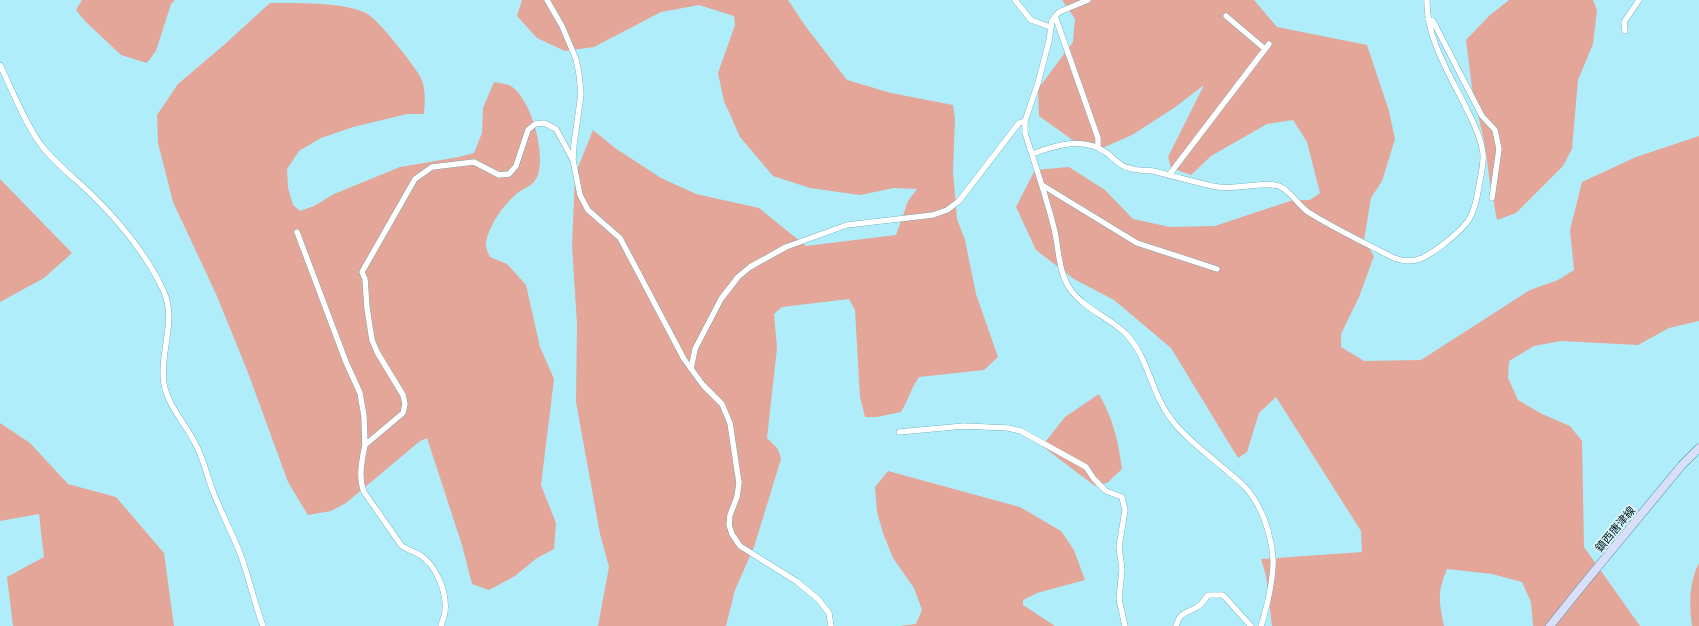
<svg xmlns="http://www.w3.org/2000/svg" width="1699" height="626" font-family="'Archivo Narrow','Noto Sans JP',sans-serif">
  <rect width="100%" height="100%" fill="#b0edfa"/>
  <!-- green -->
  <path fill="#e4a698" d="M82 0H175L171 4 156 51 147 63 121 55 85 21 76 10Z
    M522 0H788L806 27 847 80 891 93 953 105 955 119 953 171 957 219 965 240 976 294 998 357 984 370 919 377C911 388 908 401 901 412L877 417H865L860 397 855 310 849 299 782 307 774 314 777 348 767 438 778 449 781 459 754 547 735 590 726 626H598L609 567 600 534 576 402 577 324 572 246 575 175 593 130 615 148 661 178 696 194 759 208 806 246 896 235 908 201 917 189 894 188 860 195 810 188 773 176 740 137 724 101 718 73 735 25 734 16 699 5 661 12 594 47 565 51 537 38 517 16Z
    M1062 0H1254L1277 27 1367 45 1389 111 1395 139 1382 181 1371 198 1364 240 1374 256 1359 297 1341 334V347L1364 361 1421 360 1530 290 1558 280 1574 270 1570 230 1582 182 1636 157 1699 136V321L1669 328 1638 345 1561 341 1534 346 1509 361 1508 378 1518 400 1542 414 1570 426 1582 441 1584 547 1640 626H1533L1531 602 1522 582 1492 574 1447 569C1437 593 1439 601 1444 626H1272L1266 576 1261 559 1362 552 1361 531 1276 397 1259 413 1247 452 1238 458 1171 348 1114 300 1074 279 1036 250 1016 207 1035 170 1069 167 1105 190 1133 219 1170 227 1215 226 1293 200H1310L1320 193 1307 142 1293 120 1267 124 1211 156 1191 175 1171 168 1168 157 1204 85 1174 108 1132 135 1100 149 1074 141 1039 116 1038 89 1073 42 1075 19Z
    M1509 0H1593L1597 10 1593 44 1578 80 1572 149 1563 166 1516 213 1497 220 1490 184 1485 145 1472 88 1466 40 1489 16Z
    M270 3C295 3 344 2 366 13 377 18 415 66 421 78 426 90 425 101 424 114H407L353 127 321 138 299 151 287 169 288 188 293 205 300 211 314 206 334 194 400 167 459 157 474 153 482 133 483 108 494 82C499 83 505 84 509 85 531 96 547 156 537 177 533 186 526 187 519 192 505 202 489 225 486 242 485 247 488 253 490 257L507 264 526 285 540 347 554 379 541 485 556 523 554 549 537 558 515 576 489 590 472 584 462 545 427 438 420 441 346 503 331 511 308 515 288 482 247 370 216 294 173 202 158 143 157 115 178 84 225 44Z
    M0 179 72 253 44 278 0 302Z
    M1099 394C1113 419 1118 440 1122 469L1107 483 1095 486 1042 446 1065 417Z
    M0 423 30 443 68 484 116 497 164 553 174 626H13L7 577 44 557 39 514 0 521Z
    M888 471 1020 507 1061 531 1074 550 1085 580 1037 593 1023 600V605L1055 626H899L916 624 922 610 914 588 893 558 883 533 877 512 875 487Z
    M1699 563V626H1692C1689 605 1689 582 1699 563Z"/>
  <g fill="none" stroke-linecap="round" stroke-linejoin="round">
    <defs>
      <path id="street" d="M547 0 562 26 576 59 579 74 581 94 574 144 573 160 580 195 588 210 620 238 684 359 703 385 722 404 730 423 739 483 737 497 730 515 729 525 732 534 740 546 796 581 818 599 829 613 831 626
        M1015 0 1031 20 1050 27
        M1088 0 1059 12 1052 20 1049 41 1038 83 1025 121V133C1035 164 1046 196 1054 228 1059 248 1058 271 1070 289 1084 309 1109 317 1126 334 1149 358 1151 393 1171 419 1184 437 1204 451 1221 466 1229 473 1239 480 1246 488 1262 506 1271 534 1273 558 1274 576 1267 608 1261 626
        M1055 16 1098 138V147
        M1226 16 1265 49
        M1428 19 1433 21 1482 116 1495 130 1499 149 1492 198
        M1625 31 1624 22 1639 0
        M0 65C13 92 24 121 41 145 55 163 73 177 89 192 119 221 147 254 164 292 177 321 159 353 164 384 168 406 185 423 195 443 204 459 207 477 214 494 222 514 232 533 240 553 249 577 254 602 263 626
        M1032 154C1056 145 1084 136 1107 153 1115 159 1119 166 1129 168 1137 171 1145 170 1153 171 1175 176 1196 183 1218 187 1236 190 1263 181 1279 186 1291 191 1297 204 1308 212 1335 229 1365 243 1394 258 1416 266 1428 256 1445 243 1470 223 1474 217 1479 186 1481 175 1484 164 1483 153 1481 138 1474 123 1467 110 1451 76 1426 39 1427 0
        M1169 175 1269 44
        M1042 185 1137 243 1217 269
        M297 232 346 362 360 393 364 416 365 445
        M691 369 695 349 721 299 738 277 750 267 786 247 847 225 933 215 947 210 959 201 1019 123 1025 121
        M899 432 964 426 1008 428 1021 431 1086 467 1094 479 1106 491 1122 497 1125 510 1119 547 1122 569 1119 599 1125 626
        M441 626C442 621 445 616 445 611 447 592 436 565 420 555 413 551 407 550 401 545L364 492C358 477 362 460 365 445L403 413 405 404 403 395 377 352 372 340 367 308 365 279 362 272 415 179 432 167 474 162 499 175 509 174 516 166 528 130 535 124 544 123 556 129 573 160
        M1176 626C1181 610 1185 615 1197 607 1202 605 1205 599 1208 595H1223L1251 626"/>
      <path id="secondary" d="M1550 626 1582 586 1682 465 1699 448"/>
    </defs>
    <!-- street casing -->
    <use href="#street" stroke="#4593a3" stroke-width="6"/>
    <!-- secondary casing -->
    <use href="#secondary" stroke="#4593a3" stroke-width="9"/>
    <!-- street -->
    <use href="#street" stroke="#fff" stroke-width="5.5"/>
    <!-- secondary -->
    <use href="#secondary" stroke="#d9dff9" stroke-width="8"/>
  </g>
  <g text-anchor="middle" dominant-baseline="central" stroke-width="4" stroke-linejoin="round" paint-order="stroke">
    <!-- street labels -->
    <g font-size="11" fill="#001317" stroke="#d7f4fb">
      <text transform="translate(1615 529) rotate(-50)">鎮西唐津線</text>
    </g>
  </g>
</svg>
